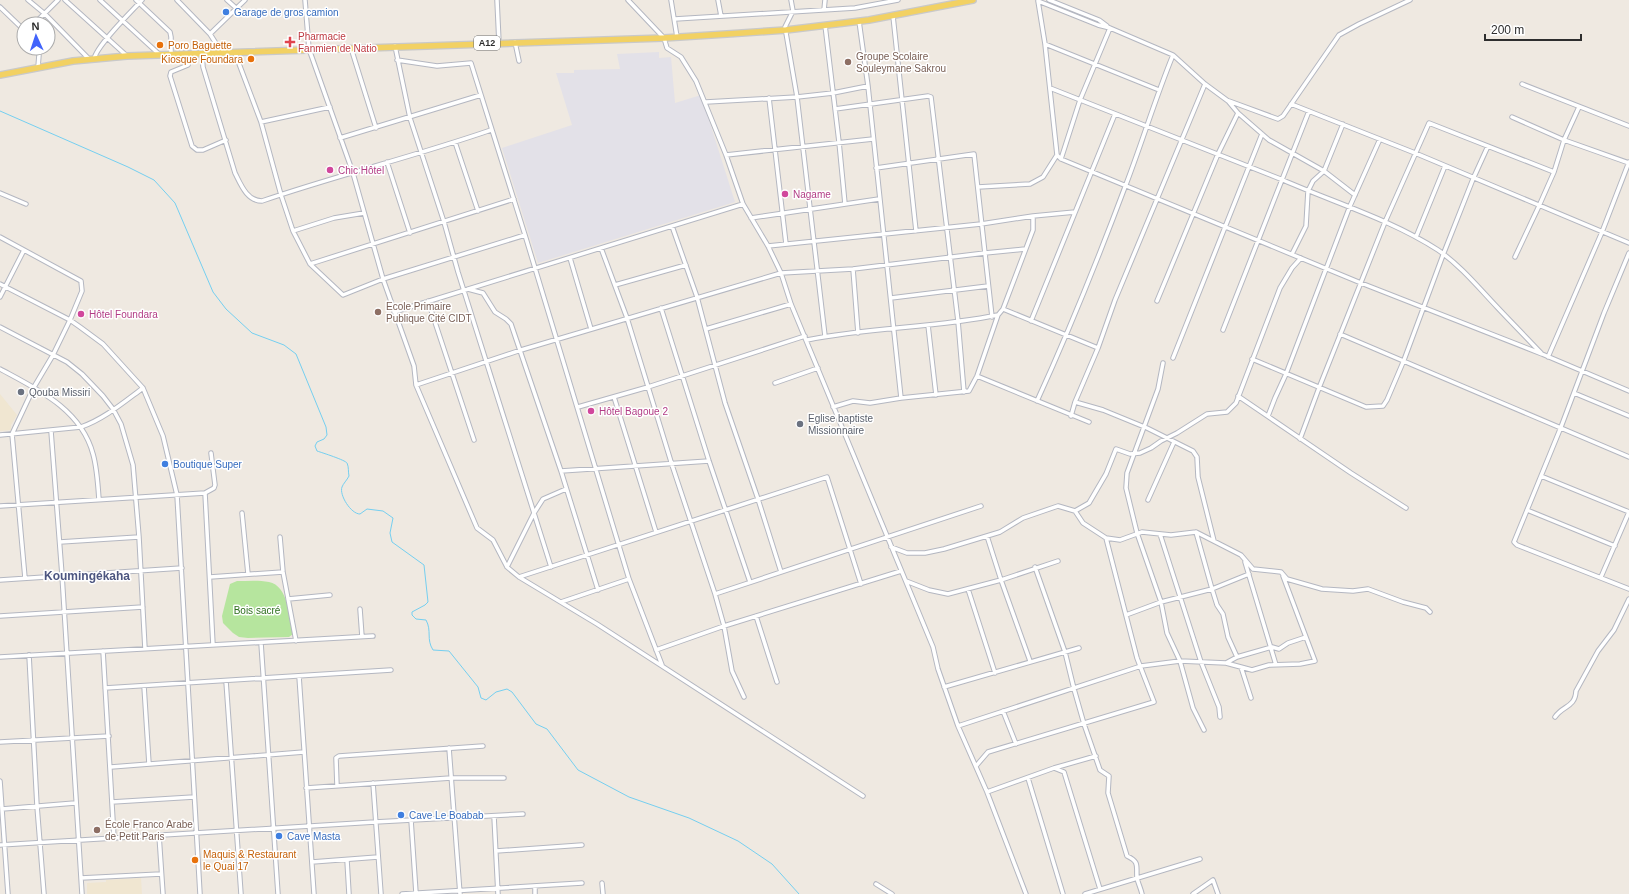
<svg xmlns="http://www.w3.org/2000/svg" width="1629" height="894" font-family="Arial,sans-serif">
  <rect width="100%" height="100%" fill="#efe9e1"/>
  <!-- industrial -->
  <path fill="#e3e1e8" d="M659 52V58L671 57 675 103 701 95 735 202 538 263 502 148 572 125 556 73H574V70L620 69 617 54Z"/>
  <!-- education -->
  <path fill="#f0e6d1" d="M0 394 17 415 11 425V430L0 431Z
    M141 878 142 894H87V883L106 882V880Z"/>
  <!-- green -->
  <path fill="#b6e59e" d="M237 581C248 581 259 580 269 582 288 585 290 619 293 634L289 637 248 638 239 637 233 633 223 623 222 616 230 584Z"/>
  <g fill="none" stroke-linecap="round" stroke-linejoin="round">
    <!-- stream -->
    <path stroke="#75cff0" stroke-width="1" d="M0 111 128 167 154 180 175 203 213 292 226 309 252 333 284 345 296 354 326 427 327 435 324 439 317 442 315 446 317 451C323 453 345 460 347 463 349 467 348 472 349 476 347 480 343 484 342 487 339 495 351 514 360 514L367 509 383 511 393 518 390 533 392 542 424 565 428 602 425 605 412 612V615L416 619 426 620C432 631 426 639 433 650L449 651 478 687 481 698 486 700 496 692 507 689 512 692 536 724 547 729 578 770 629 797 689 818 738 841 772 864 799 894"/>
    <defs>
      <path id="street" d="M28 0 45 14 89 59
        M65 0 127 56
        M100 0 160 55
        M136 0 170 32 171 37V55
        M177 0 210 34 222 53
        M227 0 236 8
        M305 0 309 49 353 173 383 279 414 366 416 385 477 528 493 540 507 567 519 577 597 624 863 796
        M497 0 499 43
        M628 0 664 38 667 48 681 57 696 81 726 155 743 204 768 246 781 273 791 304 933 647 938 669 958 726 987 792 1026 894
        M671 0 677 37
        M718 0 721 16
        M791 0 793 11 785 27 797 97 825 336
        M1049 0 1099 20 1107 26
        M1038 1 1045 44 1057 155 1061 159 1361 283 1542 354 1629 391
        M1038 1 1098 25 1110 28 1173 55 1205 84 1228 101 1238 113 1269 140 1324 171 1355 195
        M0 7 24 30
        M824 10 825 0
        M893 16 916 231
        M675 19 855 8 898 0
        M859 21 868 86 901 398
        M34 24 58 0
        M825 25 839 142 845 204
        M210 34 245 0
        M515 42 519 61
        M1045 44 1159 90
        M395 46 410 118 444 222 458 272 551 567
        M36 48 39 55 38 67
        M351 48 376 128
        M202 53 203 67 235 173C241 185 247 201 262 201 338 175 416 156 491 130
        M235 53 261 122 281 195 293 231 310 264 343 295 383 279 525 235
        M191 54 188 65 171 72 170 76 192 146 197 150H203L226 140
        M94 59C97 45 131 12 142 0
        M397 60 437 66 471 63 525 235 629 579 662 665
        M1522 84 1629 126
        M1050 88 1283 180C1335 203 1390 219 1438 250 1461 266 1478 287 1497 307 1512 323 1527 338 1541 353
        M769 98 786 244
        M1229 101 1278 119 1283 116 1339 35 1359 24 1410 0
        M706 102 797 97 833 93 868 86
        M1291 104 1415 153 1629 243
        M835 109 928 96 931 97 958 321 964 392
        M1512 117 1564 140 1629 163
        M261 122 330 107
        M340 138 481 95
        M455 142 478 211
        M726 155 873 139
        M1061 159 1080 100 1110 28
        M387 162 410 233
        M876 168 974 154 992 317
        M978 187 1030 184 1043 177 1057 155
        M0 193 26 204
        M751 218 879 199
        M672 226 697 297 725 403 758 499 781 572
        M293 231 334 218 364 213
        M0 237 81 281 82 291 70 320 53 355 34 387 12 434 25 578
        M1416 237 1445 166
        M768 246 981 224 1033 216 1075 212
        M601 248 627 318 672 465 715 594 724 626 732 671 744 697
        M1629 253 1604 313 1561 427 1514 542 1517 545 1629 589
        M1292 254 1306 226 1308 191 1313 181 1324 171 1343 124
        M1515 257 1539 206 1554 172 1564 140 1579 107
        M570 258 591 329
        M310 264 514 199
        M853 269 858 333
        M0 284 70 320 80 327 103 344 143 388 163 436 177 495 200 894
        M615 285 686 265
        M468 289 483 293 495 312 506 319 511 324 561 471 598 590
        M0 297 24 250
        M891 298 988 286
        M428 301 474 440
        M1157 301 1218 154 1238 113
        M661 308 709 461 750 582
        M1003 309 1098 348
        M394 312 743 204
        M1031 321 1115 114
        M928 325 936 395
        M0 327 67 362 82 374 103 396 113 409 121 424 133 465 139 537 145 649
        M706 329 791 304
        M1223 330 1309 111
        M1340 334 1629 457
        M807 340C870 327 935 328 998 315
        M1548 357 1602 232 1629 162
        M1173 358 1262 134
        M1252 359 1366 407 1383 406 1387 400 1404 360 1443 255 1473 179 1488 146
        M1163 363 1158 389 1127 473 1126 488 1137 533 1161 602 1167 633 1180 661 1193 708 1204 730
        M0 369C37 389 81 409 93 454 97 468 98 485 99 500
        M977 376 1089 422
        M775 383 818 368
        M416 385 521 350 781 273 853 269 985 253 1025 249
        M1574 393 1629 416
        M1238 396 1351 473 1406 508
        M614 397 656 532
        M1037 401C1069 331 1098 259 1125 187 1142 143 1155 99 1173 55
        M1075 402 1103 410 1147 428 1193 451 1197 457 1198 477 1214 541
        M578 407 648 387 805 336
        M833 407 853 401 870 403 901 398 969 391 977 376 998 315 1003 309 1033 230V216
        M1071 416 1075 402 1098 348 1115 300 1205 84
        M1268 416 1275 398 1286 374 1350 206 1380 139
        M51 431 62 575 82 894
        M0 435 81 427C104 419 124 402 143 388
        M1300 439 1319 388 1385 222 1429 123 1554 172
        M561 471 709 461
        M1541 476 1629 512
        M205 493 213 645
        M1148 500 1174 442
        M0 506 205 493 214 488 215 485 211 453
        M1527 510 1615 546
        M1075 511 1089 503 1106 474 1116 449 1130 454 1140 453 1151 448 1161 441 1177 433 1207 414 1227 412 1236 403 1280 288 1292 268 1301 258
        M242 513 248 574
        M1196 532 1212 589 1217 605 1223 614 1228 637 1237 657
        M1160 534 1201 662 1219 707 1220 717
        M987 536 1001 580 1030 661
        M280 537 283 572 296 641
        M60 542 139 537
        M891 547 907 553H925L944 549 1000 532 1023 518 1058 506 1075 511 1083 523 1106 538 1120 540 1142 532 1171 535 1196 532 1241 555 1253 569 1281 572 1287 579 1322 589 1353 591 1368 589 1403 602 1426 608 1430 612
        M1245 562 1276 665
        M507 567 534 513 543 499 566 489
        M1035 567 1065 652 1074 689 1084 724 1100 770 1109 776 1108 793 1127 856C1140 862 1136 866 1137 878 1138 883 1141 889 1142 894
        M210 577 283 572
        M519 577 827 477 861 584
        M1601 577 1629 512
        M0 580 182 568
        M906 581 929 590 948 594 1001 580 1058 561
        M968 589 995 673
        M715 594 981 506
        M288 599 330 595
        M561 602 629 579
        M360 609 362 637
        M1126 615 1161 602 1212 589 1249 574
        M0 616 143 607
        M756 616 777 682
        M261 643 278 894
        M656 650 724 626 901 571
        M103 651 114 838
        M29 655 37 806 44 894
        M0 657 373 636
        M1226 663 1252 670 1269 665 1300 664 1315 661 1283 576
        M1241 667 1251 698
        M299 676 314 894
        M226 681 241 894
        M144 686 149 764
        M944 687 1079 648
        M105 688 391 670
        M1003 711 1016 744
        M1555 717C1563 705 1575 708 1576 691L1598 651 1614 630 1629 599
        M958 726 1141 666 1180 661 1226 663 1237 657 1272 647 1279 649 1288 643 1306 637
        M0 742 109 736
        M449 748 460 894
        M976 766 988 752 1154 702 1137 658 1106 538
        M111 767 304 752
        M1054 768 1064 772 1100 889
        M1028 778 1063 894
        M0 781 8 894
        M373 783 381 894
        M337 786 336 758 339 756 483 746
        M306 788 451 778H504
        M987 792 1054 768 1096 756
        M112 802 194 797
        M2 809 75 803
        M494 816 498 894
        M411 820 416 893
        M159 835 163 894
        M0 845 375 822 523 814
        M496 851 582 845
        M347 860 349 894
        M312 862 378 857
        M81 878 161 874
        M602 883 603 894
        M876 884 892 894
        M535 886V894
        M402 894 582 883
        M1085 894 1200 859
        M1193 894 1213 880 1218 894"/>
      <path id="primary" d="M0 75 73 61 127 56 664 38 727 34 786 30 869 20 973 0"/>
    </defs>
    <!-- street casing -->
    <use href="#street" stroke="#b4b7c1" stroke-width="5.5"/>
    <!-- primary casing -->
    <use href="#primary" stroke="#c9c9c9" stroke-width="8"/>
    <!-- street -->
    <use href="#street" stroke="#fff" stroke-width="3.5"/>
    <!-- primary -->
    <use href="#primary" stroke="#f2d163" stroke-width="5.5"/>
  </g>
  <!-- markers -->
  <g fill="#3f7fe0" stroke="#fff" stroke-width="1.5">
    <circle cx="226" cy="12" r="4"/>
    <circle cx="165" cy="464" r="4"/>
    <circle cx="401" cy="815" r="4"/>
    <circle cx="279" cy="836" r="4"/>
  </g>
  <path fill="#e0444e" stroke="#fff" stroke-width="1.5" d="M288 36h4v4h4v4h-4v4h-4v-4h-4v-4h4z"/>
  <g fill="#e8710a" stroke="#fff" stroke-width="1.5">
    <circle cx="160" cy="45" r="4"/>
    <circle cx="251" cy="59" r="4"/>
    <circle cx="195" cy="860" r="4"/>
  </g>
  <g fill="#8d6e63" stroke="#fff" stroke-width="1.5">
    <circle cx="848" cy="62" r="4"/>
    <circle cx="378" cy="312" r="4"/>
    <circle cx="97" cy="830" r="4"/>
  </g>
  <g fill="#d1479c" stroke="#fff" stroke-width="1.5">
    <circle cx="330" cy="170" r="4"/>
    <circle cx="785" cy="194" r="4"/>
    <circle cx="81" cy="314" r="4"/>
    <circle cx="591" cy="411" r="4"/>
  </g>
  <g fill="#6b7280" stroke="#fff" stroke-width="1.5">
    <circle cx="21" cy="392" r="4"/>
    <circle cx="800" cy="424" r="4"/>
  </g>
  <g text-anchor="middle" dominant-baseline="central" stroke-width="3" stroke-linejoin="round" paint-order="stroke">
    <!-- shield labels -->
    <rect fill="#fff" stroke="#6d6d6d" stroke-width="1" x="474" y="36" width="26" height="14" rx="3"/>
    <g font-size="9" font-weight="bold" fill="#2e2e2e">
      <text x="487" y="43">A12</text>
    </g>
    <!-- shop labels -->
    <g font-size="10" fill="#366cbe" stroke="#fff" text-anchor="start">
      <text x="234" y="12">Garage de gros camion</text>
      <text x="173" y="464">Boutique Super</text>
      <text x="409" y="815">Cave Le Boabab</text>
      <text x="287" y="836">Cave Masta</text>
    </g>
    <!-- health labels -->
    <g font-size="10" fill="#be3a42" stroke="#fff" text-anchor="start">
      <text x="298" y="36">Pharmacie<tspan x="298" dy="12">Fanmien de Natio</tspan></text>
    </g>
    <!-- food labels -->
    <g font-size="10" fill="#c56008" stroke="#fff" text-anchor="start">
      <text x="168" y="45">Poro Baguette</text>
      <text x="243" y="59" text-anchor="end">Kiosque Foundara</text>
      <text x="203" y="854">Maquis &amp; Restaurant<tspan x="203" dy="12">le Quai 17</tspan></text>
    </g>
    <!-- education labels -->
    <g font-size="10" fill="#785e54" stroke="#fff" text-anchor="start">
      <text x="856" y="56">Groupe Scolaire<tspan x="856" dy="12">Souleymane Sakrou</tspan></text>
      <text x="386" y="306">Ecole Primaire<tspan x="386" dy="12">Publique Cité CIDT</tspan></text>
      <text x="105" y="824">École Franco Arabe<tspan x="105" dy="12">de Petit Paris</tspan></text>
    </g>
    <!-- hotel labels -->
    <g font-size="10" fill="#b23c85" stroke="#fff" text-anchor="start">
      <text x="338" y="170">Chic Hôtel</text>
      <text x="793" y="194">Nagame</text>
      <text x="89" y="314">Hôtel Foundara</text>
      <text x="599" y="411">Hôtel Bagoue 2</text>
    </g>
    <!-- worship labels -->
    <g font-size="10" fill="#5b616d" stroke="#fff" text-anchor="start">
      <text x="29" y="392">Qouba Missiri</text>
      <text x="808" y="418">Eglise baptiste<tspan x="808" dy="12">Missionnaire</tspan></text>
    </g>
    <!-- park labels -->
    <g font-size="10" fill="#2c6e1b" stroke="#fff">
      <text x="257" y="610">Bois sacré</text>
    </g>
    <!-- quarter labels -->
    <g font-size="12" font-weight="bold" fill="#4d5680" stroke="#fff">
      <text x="87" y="576">Koumingékaha</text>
    </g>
  </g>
  <!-- north arrow -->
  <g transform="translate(36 36) rotate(357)"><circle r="19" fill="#ffffff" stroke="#ababab"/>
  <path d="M0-3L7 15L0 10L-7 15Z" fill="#4264fb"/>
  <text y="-6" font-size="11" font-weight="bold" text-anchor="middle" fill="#2e2e2e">N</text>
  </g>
  <!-- scale -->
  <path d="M1485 34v6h96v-6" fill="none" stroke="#2e2e2e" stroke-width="2"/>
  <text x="1491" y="34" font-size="12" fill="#2e2e2e" stroke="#ffffff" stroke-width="3" paint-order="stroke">200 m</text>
</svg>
